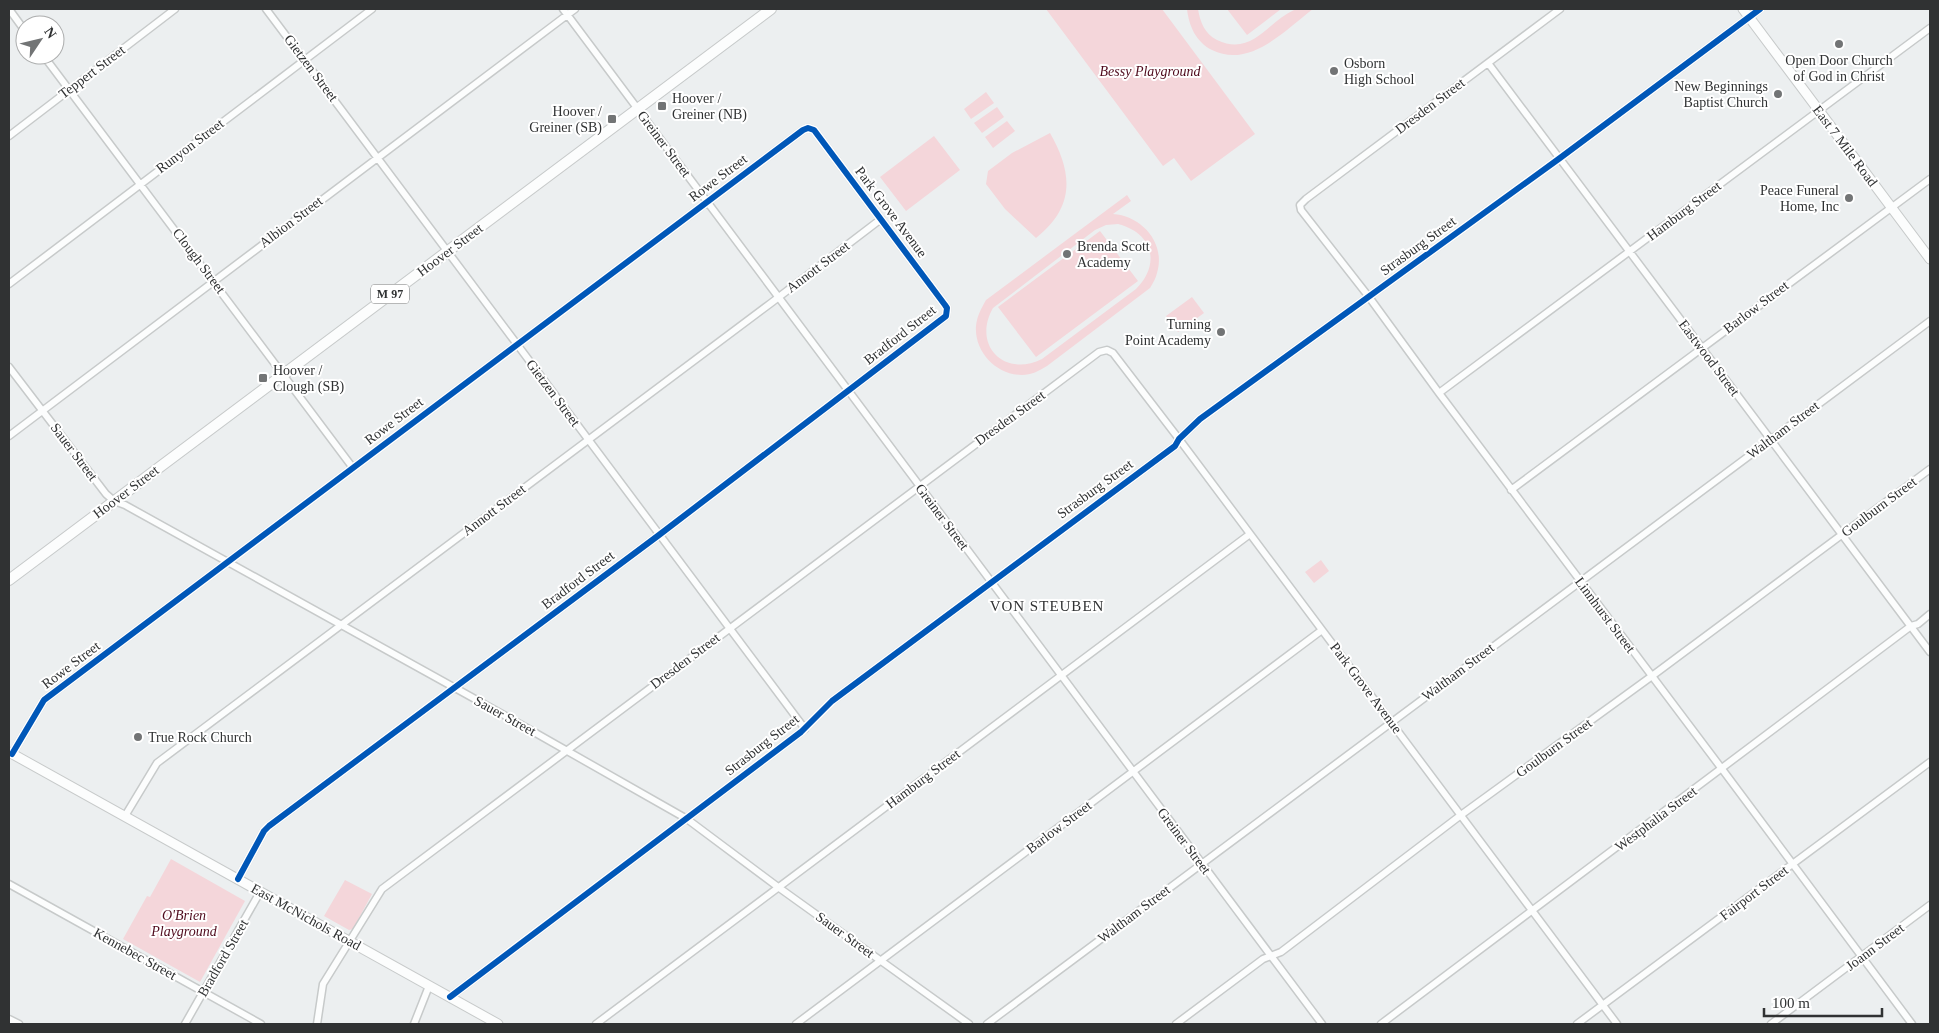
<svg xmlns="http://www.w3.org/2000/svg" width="1939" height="1033" font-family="Georgia,serif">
  <rect width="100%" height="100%" fill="#eceff0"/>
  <!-- green -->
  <path fill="#f4d6da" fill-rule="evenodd" d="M1046 9H1162L1255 134 1191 181 1174 158 1163 166Z
    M1187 9H1198C1200 22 1205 34 1217 40 1252 57 1267 22 1294 10 1299 7 1308 9 1313 9 1285 30 1250 69 1212 50 1196 42 1189 26 1187 9Z
    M1227 9H1281L1247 35Z
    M986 92 994 103 971 119 964 109Z
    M997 107 1004 117 982 133 974 123Z
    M1007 121 1015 131 993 148 985 137Z
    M1050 133C1073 173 1075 207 1036 238L1005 209 986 184 988 171 1012 153Z
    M934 136 960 170 906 211 880 177Z
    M1127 195 1131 201 1113 214C1142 216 1166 243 1157 273 1156 278 1153 283 1150 288L1047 366C1039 371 1031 375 1022 375 996 375 974 351 976 326 977 316 981 309 986 300ZM1118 224C1153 233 1161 264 1136 289L1042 359C1004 378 972 345 993 308L1095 230 1106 225Z
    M1100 231 1138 281 1036 357 998 307Z
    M1192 297 1204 313 1178 332 1166 316Z
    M1321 560 1329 571 1314 583 1305 572Z
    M171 859 245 901 200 982 123 939 147 896 150 897Z
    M345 880 372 894 353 929 349 930 324 916Z"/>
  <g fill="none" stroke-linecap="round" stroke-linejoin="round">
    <defs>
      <path id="street" d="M9 9 25 31
        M266 9 805 729
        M563 9 1322 1024
        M1560 9 1306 199 1300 205 1301 210 1369 297 1439 393 1722 769 1912 1024
        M43 55 353 468
        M1488 63 1930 652
        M9 136 175 9
        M9 284 372 9
        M9 367 106 494 114 501 125 505 511 719 687 819 778 887 969 1024
        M1439 393 1930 28
        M9 436 575 9
        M1511 490 1930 179
        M12 754 44 700 803 130 808 128 814 130 945 305 947 308 946 316 659 535 269 826 264 831 238 879
        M125 816 157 763 771 303 881 219
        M9 884 261 1024
        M450 997 801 732 832 701 1175 446 1179 439 1200 419 1560 158 1760 9
        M9 1019 19 1024
        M185 1024 260 892
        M317 1024 323 984 382 889 1099 352 1107 350 1113 353 1179 439 1617 1024
        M414 1024 429 986
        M596 1024 1250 534
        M796 1024 1322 630
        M987 1024 1930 321
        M1176 1024 1263 959 1281 952 1461 815 1652 676 1930 469
        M1381 1024 1911 626 1918 624 1930 614
        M1577 1024 1930 762
        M1771 1024 1930 905"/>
      <path id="secondary" d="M1743 9 1930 259
        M9 752 498 1024"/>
      <path id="primary" d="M9 580 771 9"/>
    </defs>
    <!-- street casing -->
    <use href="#street" stroke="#c7caca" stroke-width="9"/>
    <!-- secondary casing -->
    <use href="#secondary" stroke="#c7caca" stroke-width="11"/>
    <!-- primary casing -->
    <use href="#primary" stroke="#c7caca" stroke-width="12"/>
    <!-- street -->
    <use href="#street" stroke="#fcfdfd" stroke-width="6"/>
    <!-- secondary -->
    <use href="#secondary" stroke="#fcfdfd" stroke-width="9"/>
    <!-- primary -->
    <use href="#primary" stroke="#fcfdfd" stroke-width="10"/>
    <defs>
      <path id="cycleway" d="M12 754 44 700 803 130 808 128 814 130 945 305 947 308 946 316 659 535 269 826 264 831 238 879
        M450 997 801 732 832 701 1175 446 1179 439 1200 419 1560 158 1760 9"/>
    </defs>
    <!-- cycleway casing -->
    <use href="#cycleway" stroke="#fff" stroke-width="9"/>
    <!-- cycleway -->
    <use href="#cycleway" stroke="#0057b8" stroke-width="6"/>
  </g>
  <!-- markers -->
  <g fill="#727475" stroke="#fff" stroke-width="2">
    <circle cx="1839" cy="44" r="5"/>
    <circle cx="1334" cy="71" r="5"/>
    <circle cx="1778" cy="94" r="5"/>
    <rect x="657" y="101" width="10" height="10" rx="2.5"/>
    <rect x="607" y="114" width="10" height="10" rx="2.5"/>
    <circle cx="1849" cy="198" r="5"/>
    <circle cx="1067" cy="254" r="5"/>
    <circle cx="1221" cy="332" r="5"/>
    <rect x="258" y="373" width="10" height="10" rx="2.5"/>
    <circle cx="138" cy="737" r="5"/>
  </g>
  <g text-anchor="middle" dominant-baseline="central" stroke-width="4" stroke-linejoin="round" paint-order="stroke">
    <!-- shield labels -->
    <rect fill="#fff" stroke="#6e7070" stroke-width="1" x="371" y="284.5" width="38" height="19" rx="4"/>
    <g font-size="12" font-weight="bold" fill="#303233">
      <text x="390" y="294">M 97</text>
    </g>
    <!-- poi labels -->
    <g font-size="14" fill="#303233" stroke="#fff" text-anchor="start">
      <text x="1839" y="60" text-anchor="middle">Open Door Church<tspan x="1839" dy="16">of God in Christ</tspan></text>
      <text x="1344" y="63">Osborn<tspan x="1344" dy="16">High School</tspan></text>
      <text x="1768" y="86" text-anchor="end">New Beginnings<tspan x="1768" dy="16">Baptist Church</tspan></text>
      <text x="672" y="98">Hoover /<tspan x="672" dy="16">Greiner (NB)</tspan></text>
      <text x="602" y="111" text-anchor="end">Hoover /<tspan x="602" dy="16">Greiner (SB)</tspan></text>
      <text x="1839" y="190" text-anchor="end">Peace Funeral<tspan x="1839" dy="16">Home, Inc</tspan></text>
      <text x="1077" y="246">Brenda Scott<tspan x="1077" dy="16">Academy</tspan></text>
      <text x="1211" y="324" text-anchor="end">Turning<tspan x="1211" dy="16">Point Academy</tspan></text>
      <text x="273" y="370">Hoover /<tspan x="273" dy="16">Clough (SB)</tspan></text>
      <text x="148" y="737">True Rock Church</text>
    </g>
    <!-- street labels -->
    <g font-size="14" fill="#303233" stroke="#fff">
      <text transform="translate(311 68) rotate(53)">Gietzen Street</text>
      <text transform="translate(92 72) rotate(-37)">Teppert Street</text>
      <text transform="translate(1430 106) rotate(-37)">Dresden Street</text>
      <text transform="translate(664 144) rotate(53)">Greiner Street</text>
      <text transform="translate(190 146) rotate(-37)">Runyon Street</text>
      <text transform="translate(1845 146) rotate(53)">East 7 Mile Road</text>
      <text transform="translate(718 178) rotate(-37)">Rowe Street</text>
      <text transform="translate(1684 211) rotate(-37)">Hamburg Street</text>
      <text transform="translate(891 212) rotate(53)">Park Grove Avenue</text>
      <text transform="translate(291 222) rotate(-37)">Albion Street</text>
      <text transform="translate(1418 246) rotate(-36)">Strasburg Street</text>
      <text transform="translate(450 250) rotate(-37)">Hoover Street</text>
      <text transform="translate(199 261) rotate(53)">Clough Street</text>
      <text transform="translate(818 267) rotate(-37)">Annott Street</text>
      <text transform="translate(1756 307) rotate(-37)">Barlow Street</text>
      <text transform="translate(900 335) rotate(-38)">Bradford Street</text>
      <text transform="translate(1709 358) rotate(53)">Eastwood Street</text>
      <text transform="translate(553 393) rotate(53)">Gietzen Street</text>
      <text transform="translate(1010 418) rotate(-36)">Dresden Street</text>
      <text transform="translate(394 421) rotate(-37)">Rowe Street</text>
      <text transform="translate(1783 430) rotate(-37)">Waltham Street</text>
      <text transform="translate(74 452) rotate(53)">Sauer Street</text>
      <text transform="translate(1095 489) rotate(-36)">Strasburg Street</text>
      <text transform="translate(126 492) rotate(-37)">Hoover Street</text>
      <text transform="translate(1879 507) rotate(-37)">Goulburn Street</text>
      <text transform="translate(494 510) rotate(-37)">Annott Street</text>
      <text transform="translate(942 517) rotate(53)">Greiner Street</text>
      <text transform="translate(578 580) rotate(-37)">Bradford Street</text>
      <text transform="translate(1605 615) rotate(53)">Linnhurst Street</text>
      <text transform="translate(685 661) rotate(-37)">Dresden Street</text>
      <text transform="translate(71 665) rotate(-37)">Rowe Street</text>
      <text transform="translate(1458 672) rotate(-37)">Waltham Street</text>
      <text transform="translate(1366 688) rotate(53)">Park Grove Avenue</text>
      <text transform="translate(505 716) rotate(29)">Sauer Street</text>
      <text transform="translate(762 745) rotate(-38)">Strasburg Street</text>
      <text transform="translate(1554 748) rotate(-36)">Goulburn Street</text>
      <text transform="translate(923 779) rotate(-37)">Hamburg Street</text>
      <text transform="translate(1656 819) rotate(-37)">Westphalia Street</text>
      <text transform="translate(1059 827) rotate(-37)">Barlow Street</text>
      <text transform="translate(1184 841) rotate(53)">Greiner Street</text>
      <text transform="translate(1754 893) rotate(-37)">Fairport Street</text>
      <text transform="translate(1134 914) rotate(-37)">Waltham Street</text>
      <text transform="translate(306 917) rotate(29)">East McNichols Road</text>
      <text transform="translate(845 935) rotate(36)">Sauer Street</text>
      <text transform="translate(1875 947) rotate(-37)">Joann Street</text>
      <text transform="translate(135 954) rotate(29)">Kennebec Street</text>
      <text transform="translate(223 958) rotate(-60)">Bradford Street</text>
    </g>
    <!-- park labels -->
    <g font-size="14" font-style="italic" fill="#4f0a1c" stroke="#fff">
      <text x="1150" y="71">Bessy Playground</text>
      <text x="184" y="915">O'Brien<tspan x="184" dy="16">Playground</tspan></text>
    </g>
    <!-- neighbourhood labels -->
    <g font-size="15" letter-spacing="1" fill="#303233" stroke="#fff">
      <text x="1047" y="606">VON STEUBEN</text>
    </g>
  </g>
  <!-- border -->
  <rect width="1939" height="1033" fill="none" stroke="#303233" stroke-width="20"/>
  <!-- north arrow -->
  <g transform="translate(40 40) rotate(55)"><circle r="24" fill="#ffffff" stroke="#acadad"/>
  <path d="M0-4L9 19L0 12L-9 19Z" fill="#727475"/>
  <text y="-8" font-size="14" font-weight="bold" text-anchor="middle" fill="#303233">N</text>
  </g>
  <!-- scale -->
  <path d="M1764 1008v8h118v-8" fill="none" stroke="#303233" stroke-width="2.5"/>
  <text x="1772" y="1008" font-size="15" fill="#303233" stroke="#ffffff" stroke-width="4" paint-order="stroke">100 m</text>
</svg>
